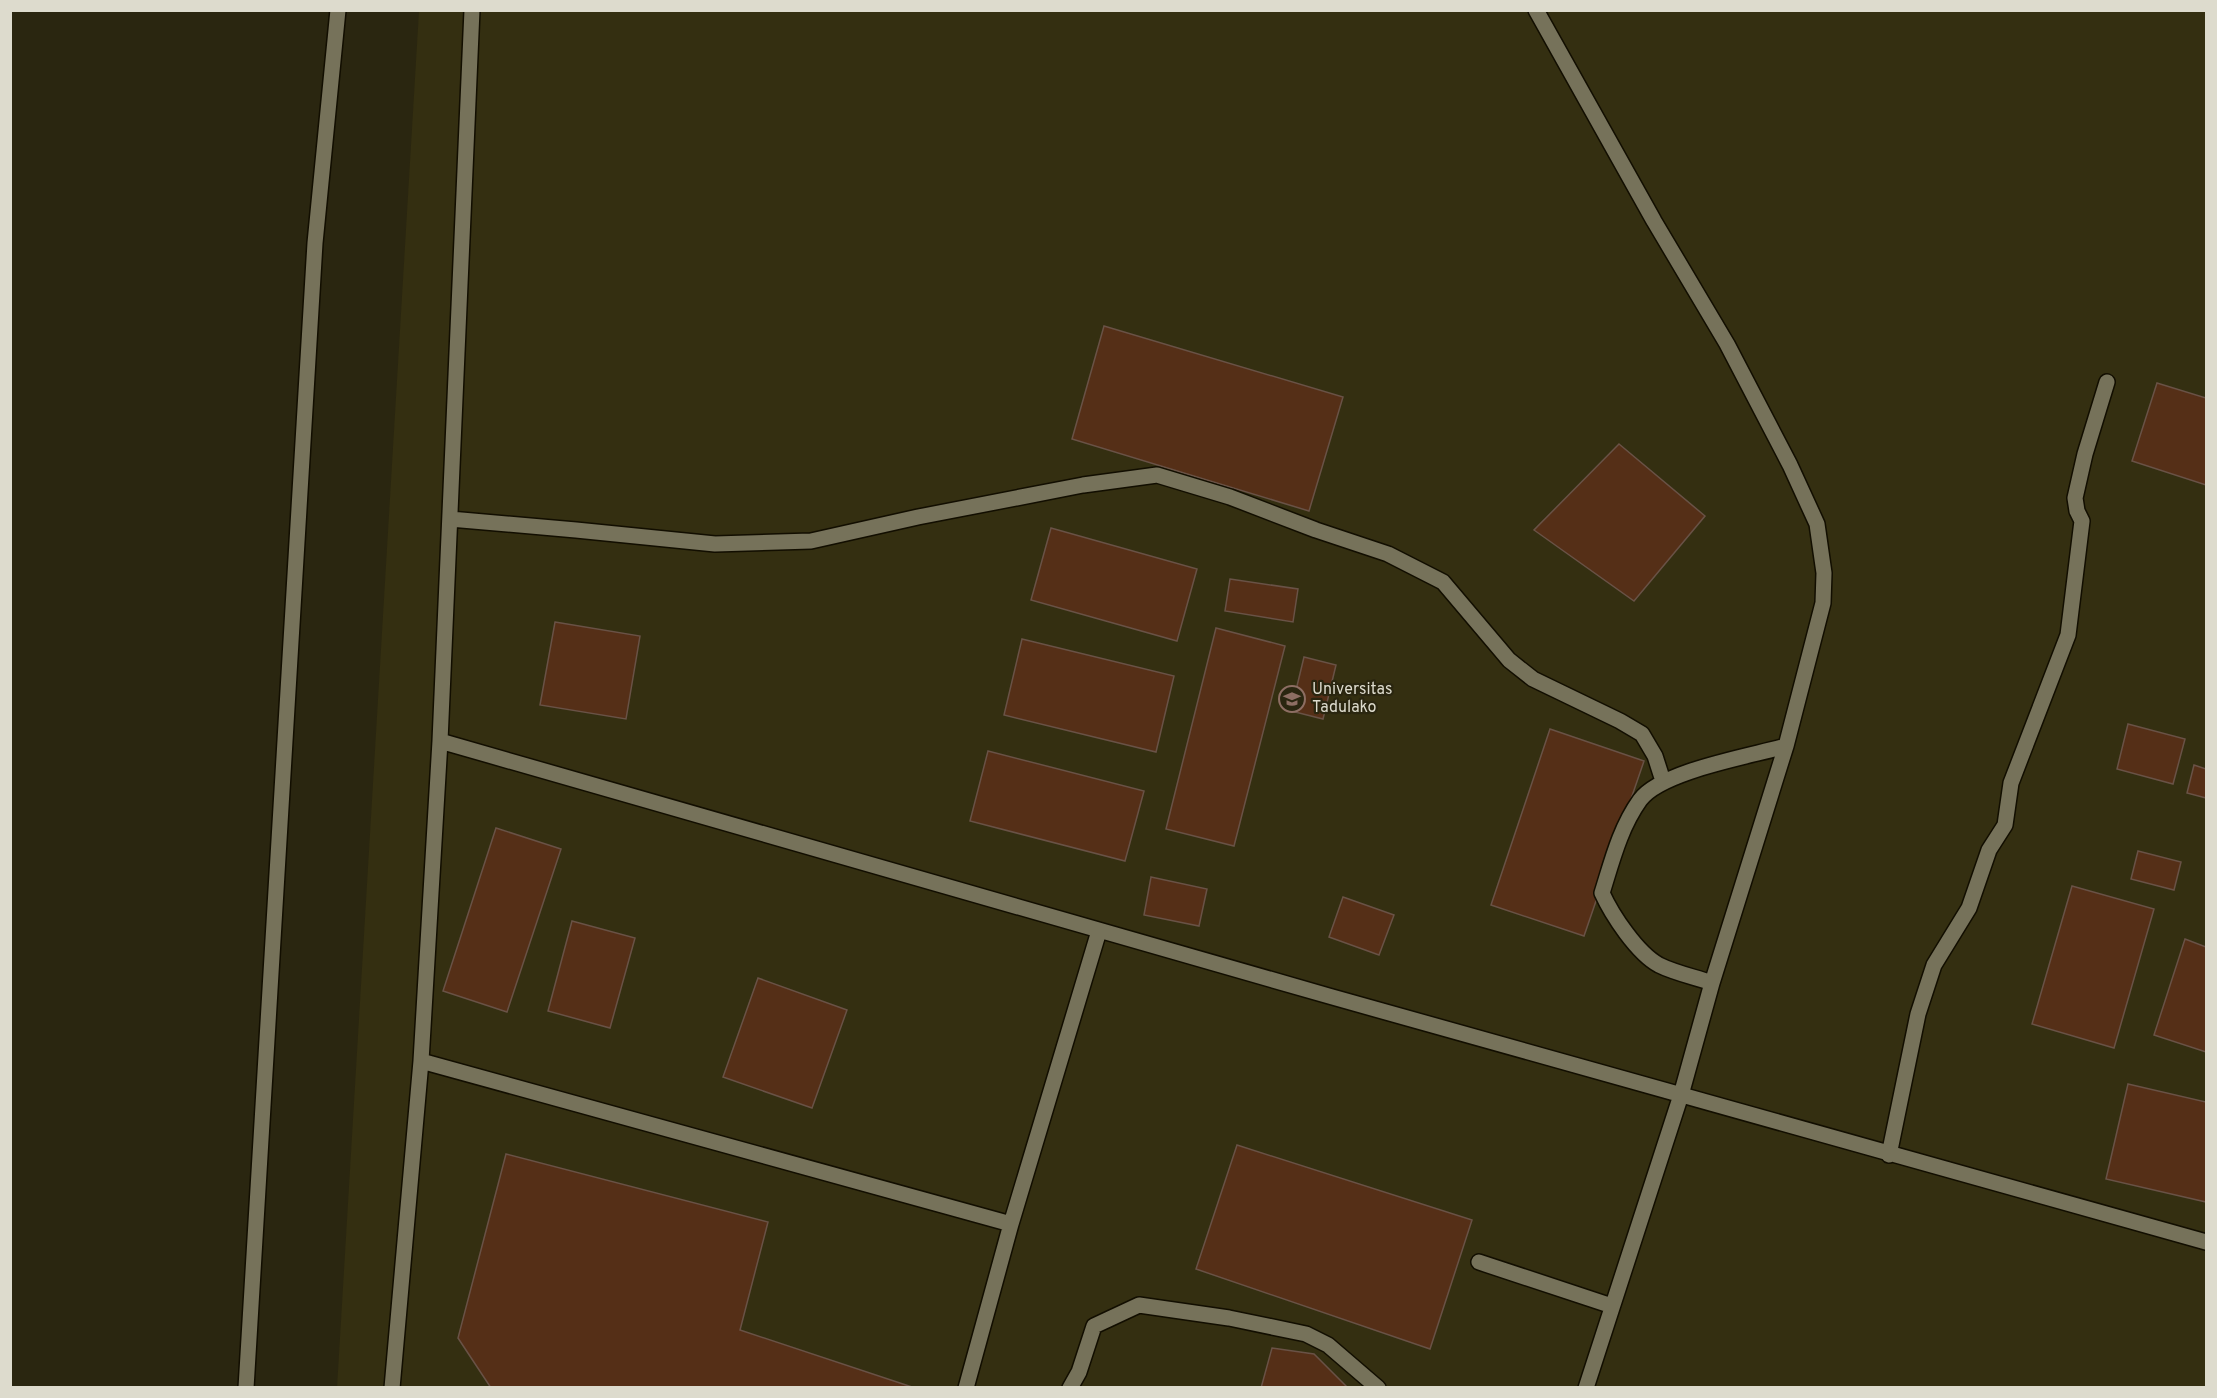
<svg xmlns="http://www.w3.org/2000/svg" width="2217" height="1398" font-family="Overpass,sans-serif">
  <rect width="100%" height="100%" fill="#2a2610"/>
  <!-- built -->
  <path fill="#342f11" d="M419 11H2206V1387L337 1388Z"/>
  <!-- building -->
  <path fill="#552f17" stroke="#695246" stroke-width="1.5" d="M1104 326 1343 397 1309 511 1072 439Z
    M2157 383 2206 398V485L2132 461Z
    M1619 444 1705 516 1634 601 1534 530Z
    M1051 528 1197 569 1177 641 1031 600Z
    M1230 579 1298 589 1293 622 1225 611Z
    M555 622 640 636 626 719 540 705Z
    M1216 628 1285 646 1234 846 1166 829Z
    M1022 639 1174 676 1156 752 1004 715Z
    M1304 657 1336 665 1323 719 1291 711Z
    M2128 724 2185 739 2173 784 2117 769Z
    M1550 729 1644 761 1584 936 1491 905Z
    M988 751 1144 791 1125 861 970 821Z
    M2194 765 2206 769V798L2187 793Z
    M496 828 561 849 507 1012 443 991Z
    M2138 851 2181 862 2174 890 2131 879Z
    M1151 877 1207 889 1199 926 1144 915Z
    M2072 886 2154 909 2114 1048 2032 1024Z
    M1343 897 1394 915 1379 955 1329 937Z
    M572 921 635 938 610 1028 548 1011Z
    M2185 939 2206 947V1052L2154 1035Z
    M758 978 847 1010 812 1108 723 1077Z
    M2128 1084 2206 1102V1202L2106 1179Z
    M1237 1145 1472 1220 1430 1349 1196 1269Z
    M506 1154 768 1222 740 1330 915 1388H491L458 1338Z
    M1272 1348 1314 1354 1348 1388H1261Z"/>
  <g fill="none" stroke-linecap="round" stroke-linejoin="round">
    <defs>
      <path id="service" d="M1536 10 1654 221 1727 344 1790 465 1817 524 1824 573 1823 603 1786 746 1712 983 1681 1095 1586 1388
        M450 519 576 530 715 544 811 541 918 517 1083 485 1157 475 1230 497 1316 530 1388 554 1443 582 1509 660 1533 679 1620 721 1642 734 1655 756 1663 781
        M440 741C1028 910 1616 1080 2206 1242
        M1712 983C1695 977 1675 973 1659 965 1637 953 1612 915 1602 893 1612 861 1620 828 1640 800 1661 771 1751 756 1786 746
        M421 1061 1011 1224
        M1889 1155 1918 1014 1934 965 1969 908 1989 850 2005 825 2011 783 2068 635 2082 521 2077 511 2075 498 2085 454 2107 382
        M1479 1262 1612 1306
        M392 1388 421 1061 440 741 472 10
        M966 1388 1011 1224 1099 931
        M1070 1388 1079 1372 1094 1326 1139 1305 1229 1318 1306 1334 1328 1345 1378 1388"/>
      <path id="tertiary" d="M246 1388 315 243 338 10"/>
    </defs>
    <!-- service casing -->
    <use href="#service" stroke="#120e00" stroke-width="18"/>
    <!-- tertiary casing -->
    <use href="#tertiary" stroke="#120e00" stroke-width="18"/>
    <!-- service -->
    <use href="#service" stroke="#76725a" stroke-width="15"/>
    <!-- tertiary -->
    <use href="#tertiary" stroke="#76725a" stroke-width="15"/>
  </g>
  <!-- icons -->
  <defs>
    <symbol id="university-ring" viewBox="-11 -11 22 22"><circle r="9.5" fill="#2a2610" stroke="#8d6e63" stroke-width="1.5"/><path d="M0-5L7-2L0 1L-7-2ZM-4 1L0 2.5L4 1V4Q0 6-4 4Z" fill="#8d6e63"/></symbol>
  </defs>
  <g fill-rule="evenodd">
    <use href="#university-ring" x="1277" y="684" width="30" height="30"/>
  </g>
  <g text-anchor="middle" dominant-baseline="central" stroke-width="4.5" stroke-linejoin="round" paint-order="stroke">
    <!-- poi labels -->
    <g font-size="16" fill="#dddbcd" stroke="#2a2610" text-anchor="start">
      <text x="1312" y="690">Universitas<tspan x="1312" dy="18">Tadulako</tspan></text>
    </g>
  </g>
  <!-- border -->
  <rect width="2217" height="1398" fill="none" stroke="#dddbcd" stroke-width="24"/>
</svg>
